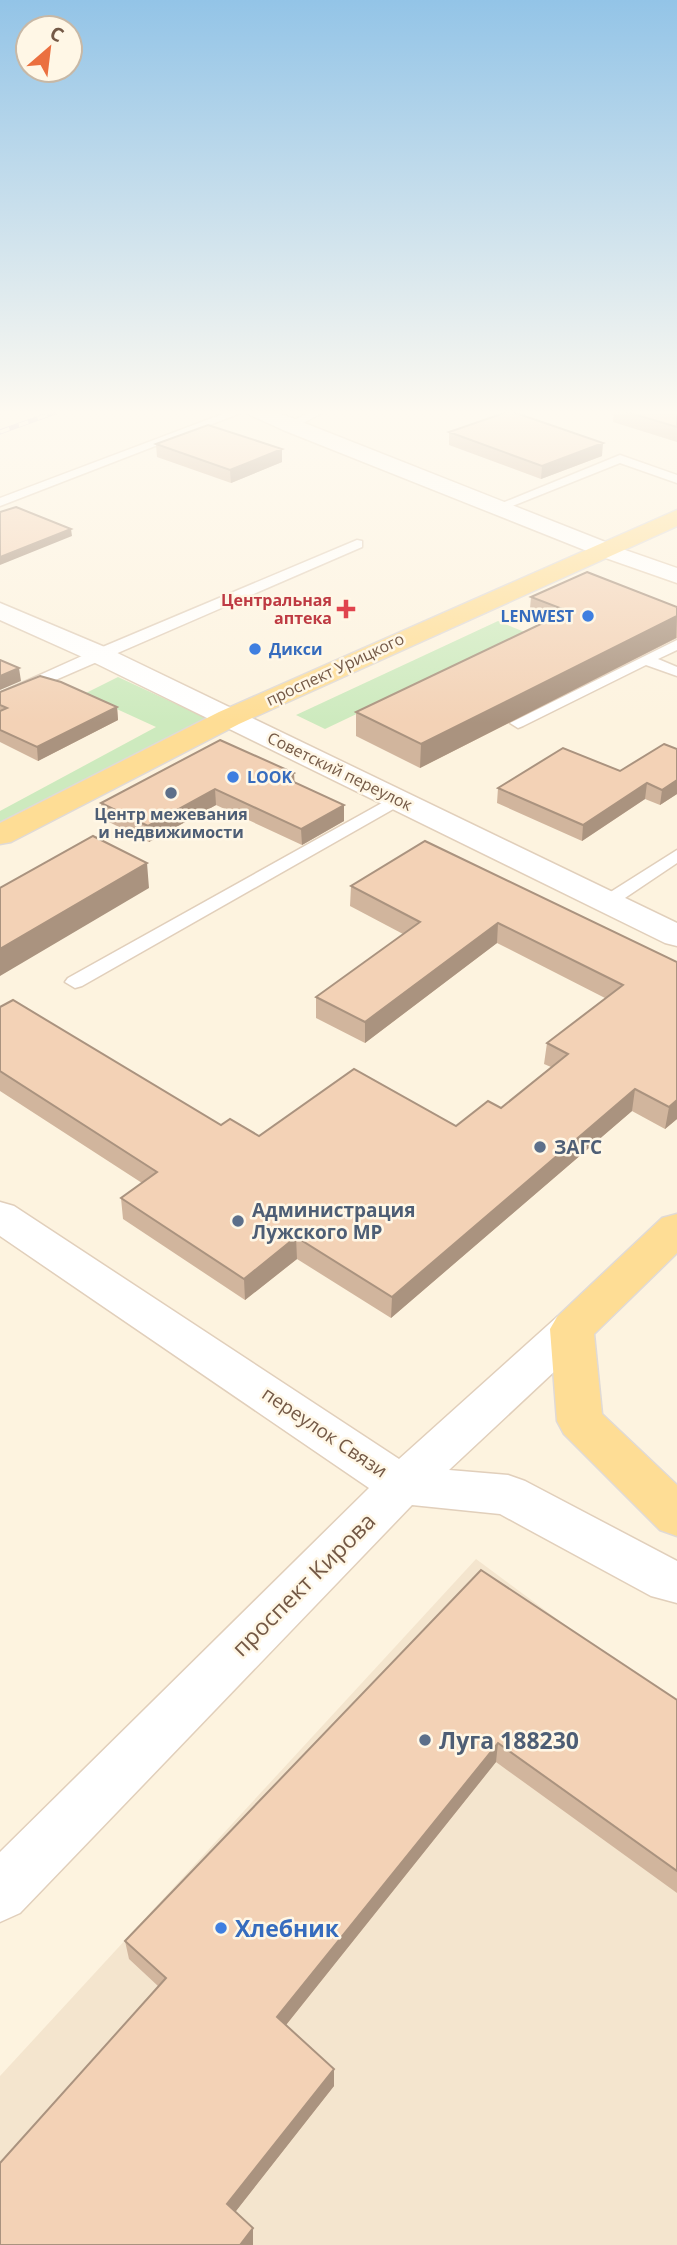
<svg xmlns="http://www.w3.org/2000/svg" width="677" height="2245" font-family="'Open Sans',sans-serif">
  <rect width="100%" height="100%" fill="#fdf3df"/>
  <!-- residential -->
  <path fill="#f4e5ce" d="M476 1559 677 1708V2245H0V2076Z"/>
  <!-- green -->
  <path fill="#cdeabe" d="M498 621 527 633 325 729 296 715Z
    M118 677 215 722 0 835V811L156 727 84 694Z"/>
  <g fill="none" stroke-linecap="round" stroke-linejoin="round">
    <defs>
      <path id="lane" d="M236 409H251L0 506V498Z
        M315 409H329L294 428 284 426Z
        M620 455 677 475V483L620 463 500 511H492L490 508Z
        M357 540 362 541V547L0 704V693L93 651Z
        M677 640V650L658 659 677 667V676L646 665 523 726 518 728 510 723Z
        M398 794 406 799 404 803 82 986 75 988 65 982 68 978Z
        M677 850V863L613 906H601L598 902 601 898Z"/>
      <path id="street" d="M243 409H269L613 545 617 550 613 555 605 557 597 555 283 430 246 413Z
        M0 603 107 648 677 923V946L665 943 89 660 0 620Z
        M0 1202 14 1206 399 1459 557 1317 572 1313 587 1317 594 1329 587 1341 449 1470 508 1475 525 1481 677 1561V1603L651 1596 500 1514 412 1505 20 1913 0 1922V1852L369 1488 0 1236Z"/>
      <path id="secondary" d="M605 543 677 568V583L597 555 593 550 597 545Z"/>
      <path id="primary" d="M677 510V526L239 724 11 842 0 844V823L219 712Z
        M677 1214V1253L594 1334 602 1414 677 1485V1536L660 1530 564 1434 557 1421 550 1329 557 1317 662 1218Z"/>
    </defs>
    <!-- lane casing -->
    <use href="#lane" stroke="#e1cfbb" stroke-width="3"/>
    <!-- street casing -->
    <use href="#street" stroke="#e1cfbb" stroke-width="3"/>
    <!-- secondary casing -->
    <use href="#secondary" stroke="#e6d1b9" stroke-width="3"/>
    <!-- primary casing -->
    <use href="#primary" stroke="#e0dad6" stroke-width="3"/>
    <!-- lane -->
    <use href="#lane" fill="#fff" fill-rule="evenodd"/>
    <!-- street -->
    <use href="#street" fill="#fff" fill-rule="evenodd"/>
    <!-- secondary -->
    <use href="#secondary" fill="#fff" fill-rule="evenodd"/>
    <!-- primary -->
    <use href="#primary" fill="#fedd95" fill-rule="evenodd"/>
    <defs>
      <path id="rail" d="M0 432 64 409"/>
    </defs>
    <!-- rail casing -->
    <use href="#rail" stroke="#b69fc5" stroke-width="5"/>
    <!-- rail -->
    <use href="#rail" stroke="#fff7e6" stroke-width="3.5" stroke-dasharray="10" stroke-linecap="butt"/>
  </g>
  <!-- wall -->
  <path fill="#d1b59d" d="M614 409H677V442L613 422Z
    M449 432 602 456 541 479 449 445Z
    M156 444 282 462 231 483 157 457Z
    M531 597 677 607V638L420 768 356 736V712L541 624 529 620Z
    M0 692 117 707 118 720 38 761 0 742Z
    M677 749V794L660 805 645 799 582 841 497 803 498 788 620 771Z
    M294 773V783L344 805V821L302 845 216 805 149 842 103 819 101 803Z
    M351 886 677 962V1119L665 1129 632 1111 391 1318 297 1259 245 1300 123 1219 121 1198 142 1183 0 1091V1007L221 1125 259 1136 456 1126 501 1108 551 1067 544 1064 547 1043 605 998 497 943 365 1043 316 1018V997L403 934 350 906Z
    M481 1570 677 1700V1893L496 1762 286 2025 334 2069V2086L235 2212 253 2228V2245H0L158 1986 129 1959 125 1941Z"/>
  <!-- shaded-wall -->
  <path fill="#aa937f" d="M603 443 602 456 541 479 542 466Z
    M282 449V462L231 483 230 470Z
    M71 529 72 536 0 565V557Z
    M677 616 676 638 420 768 421 744Z
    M19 668 21 681 0 690V676Z
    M117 707 118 720 38 761 37 747Z
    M294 773 295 789 285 778Z
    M677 780V794L660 805 662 790Z
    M647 783 645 799 582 841 583 825Z
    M215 789 216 805 149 842 148 826Z
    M344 805V821L302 845 301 829Z
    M147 863 149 888 0 976V949Z
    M498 923 497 943 365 1043V1022Z
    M635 1089 632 1111 391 1318 392 1297Z
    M677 1100V1119L665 1129 669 1107Z
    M296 1237 297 1259 245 1300 244 1279Z
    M498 1743 496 1762 278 2035 277 2017Z
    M334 2069V2086L229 2220 227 2204Z
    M253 2228V2245H240Z"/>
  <!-- building -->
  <path fill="#f3d2b6" stroke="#aa937f" stroke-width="2" d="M617 409H677V427Z
    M510 411 603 443 542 466 449 432Z
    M208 425 282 449 230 470 156 444Z
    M16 507 71 529 0 557V512Z
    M587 572 677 607V616L421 744 356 712 568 611 531 597Z
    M0 660 19 668 0 676Z
    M40 676 61 682 117 707 37 747 0 730V711L7 708 0 705V692Z
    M220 740 294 773 285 778 344 805 301 829 215 789 148 826 101 803Z
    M664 744 677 749V780L662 790 647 783 583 825 498 788 563 748 620 771Z
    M93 836 147 863 0 949V888Z
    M425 841 677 962V1100L669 1107 635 1089 392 1297 296 1237 244 1279 121 1198 157 1172 0 1071V1007L13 1000 221 1125 230 1119 259 1136 354 1069 456 1126 488 1101 501 1108 568 1054 547 1043 623 985 498 923 365 1022 316 997 420 922 351 886Z
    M481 1570 677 1700V1871L498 1743 277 2017 334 2069 227 2204 253 2228 240 2245H0V2163L166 1978 125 1941Z"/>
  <!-- sky -->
  <linearGradient id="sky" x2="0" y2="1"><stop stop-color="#93c4e7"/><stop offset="0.57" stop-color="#fefaf1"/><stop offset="1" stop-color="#fefaf1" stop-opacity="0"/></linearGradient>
  <rect width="677" height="723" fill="url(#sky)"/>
  <!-- markers -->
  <path fill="#e0444e" stroke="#fff7e6" stroke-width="2.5" d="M342.5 598.5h7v7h7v7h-7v7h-7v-7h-7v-7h7z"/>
  <g fill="#3f7fe0" stroke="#fff7e6" stroke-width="2.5">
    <circle cx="588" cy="616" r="7"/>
    <circle cx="255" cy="649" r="7"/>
    <circle cx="233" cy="777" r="7"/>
    <circle cx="221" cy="1928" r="7"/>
  </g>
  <g fill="#5c6f8a" stroke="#fff7e6" stroke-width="2.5">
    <circle cx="171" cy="793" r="7"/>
    <circle cx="540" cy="1147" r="7"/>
    <circle cx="238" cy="1221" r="7"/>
    <circle cx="425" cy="1740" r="7"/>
  </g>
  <g text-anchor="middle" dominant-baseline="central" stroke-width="5" stroke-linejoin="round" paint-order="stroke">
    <!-- far-health labels -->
    <g font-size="16" font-weight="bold" fill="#be3a42" stroke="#fff7e6" text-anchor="end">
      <text x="332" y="600">Центральная<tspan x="332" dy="18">аптека</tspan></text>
    </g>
    <!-- far-shop labels -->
    <g font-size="16" font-weight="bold" fill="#366cbe" stroke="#fff7e6" text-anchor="start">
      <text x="574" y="616" text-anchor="end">LENWEST</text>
      <text x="269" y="649">Дикси</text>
      <text x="247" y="777">LOOK</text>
    </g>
    <!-- far-street labels -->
    <g font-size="16" fill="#745946" stroke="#fff7e6">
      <text transform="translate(335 669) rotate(-25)">проспект Урицкого</text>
      <text transform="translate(340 771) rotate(26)">Советский переулок</text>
    </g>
    <!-- far-service labels -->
    <g font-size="16" font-weight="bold" fill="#4e5e75" stroke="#fff7e6">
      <text x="171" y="814">Центр межевания<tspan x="171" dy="18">и недвижимости</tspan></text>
    </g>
    <!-- service labels -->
    <g font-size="19" font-weight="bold" fill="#4e5e75" stroke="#fff7e6" text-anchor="start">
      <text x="554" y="1147">ЗАГС</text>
      <text x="252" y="1210">Администрация<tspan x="252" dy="22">Лужского МР</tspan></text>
    </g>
    <!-- street labels -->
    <g font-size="19" fill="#745946" stroke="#fff7e6">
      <text transform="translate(325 1432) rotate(34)">переулок Связи</text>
    </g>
    <!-- near-street labels -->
    <g font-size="23" fill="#745946" stroke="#fff7e6">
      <text transform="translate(303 1584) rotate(-45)">проспект Кирова</text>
    </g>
    <!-- near-service labels -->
    <g font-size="23" font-weight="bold" fill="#4e5e75" stroke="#fff7e6" text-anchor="start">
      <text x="439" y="1740">Луга 188230</text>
    </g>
    <!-- near-shop labels -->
    <g font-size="23" font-weight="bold" fill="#366cbe" stroke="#fff7e6" text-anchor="start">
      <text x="235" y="1928">Хлебник</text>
    </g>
  </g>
  <!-- north arrow -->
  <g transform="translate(49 49) rotate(28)"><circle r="33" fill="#fff7e6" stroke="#c7b8a6" stroke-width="2"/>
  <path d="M0-5L12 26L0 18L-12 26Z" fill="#eb7040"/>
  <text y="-10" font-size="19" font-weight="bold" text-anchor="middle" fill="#745946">С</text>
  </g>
</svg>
